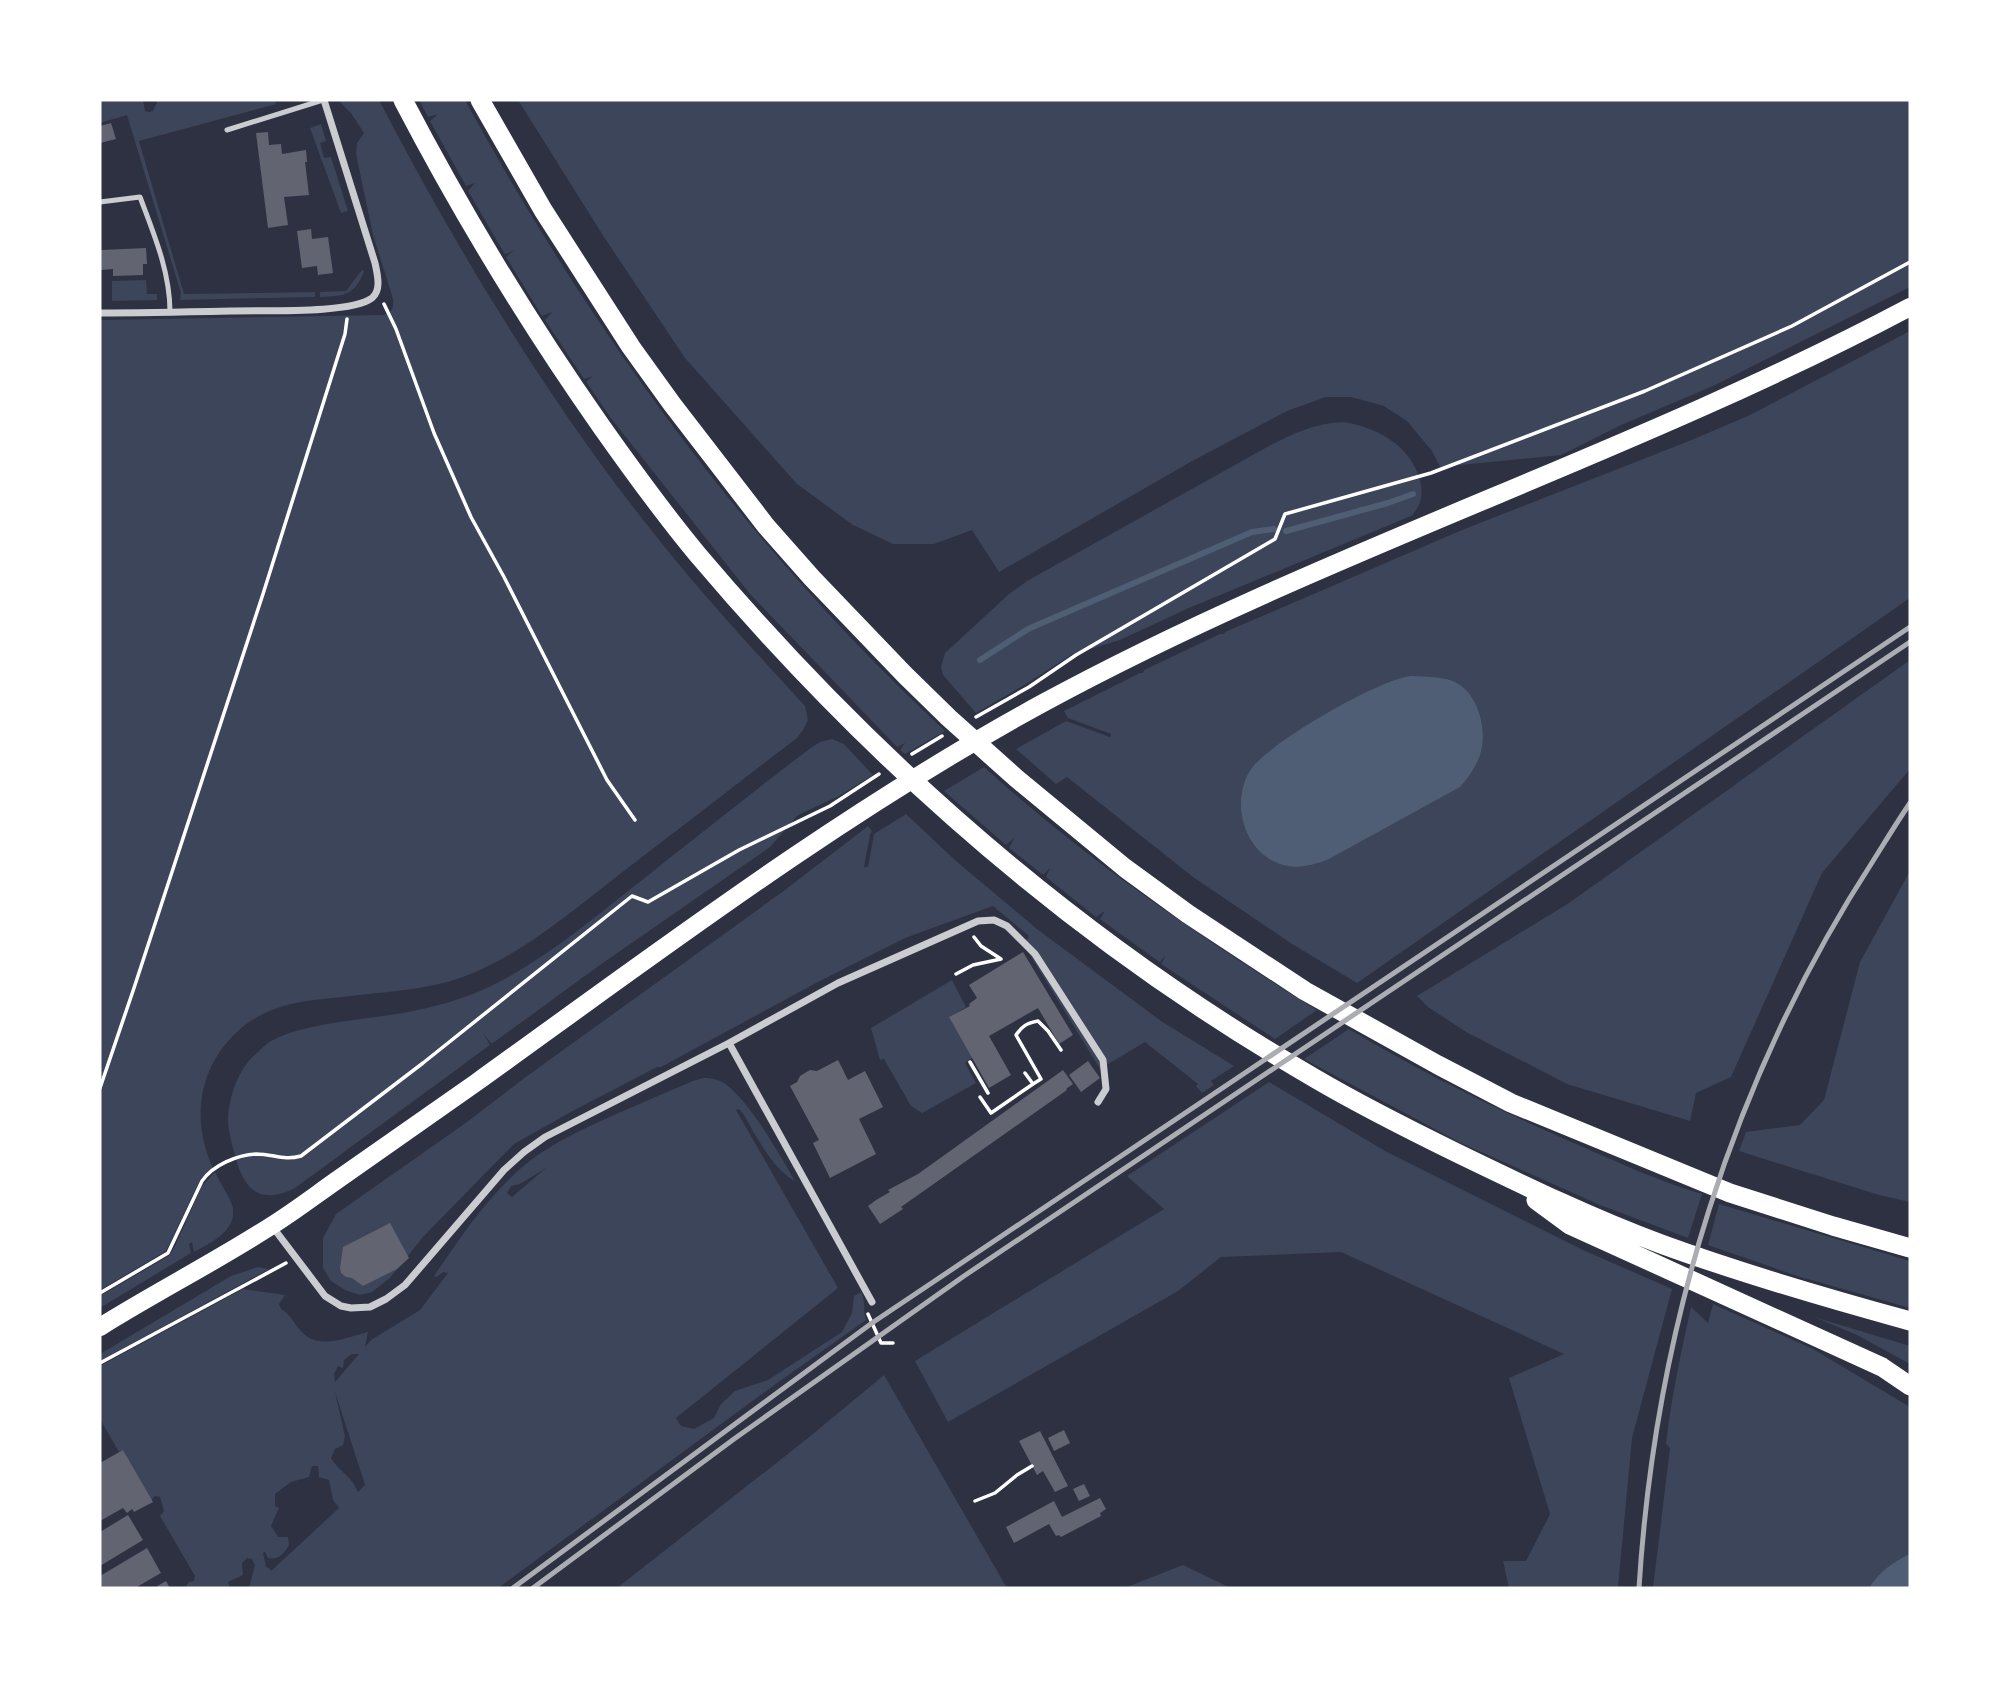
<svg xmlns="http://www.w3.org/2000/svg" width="2010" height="1688" font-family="'Fira Sans',sans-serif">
  <rect width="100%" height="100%" fill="#2d3142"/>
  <!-- green -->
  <path fill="#3c4559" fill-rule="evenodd" d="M100 100H143L145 111 149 112 153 111 158 100H275L276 104 139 141 184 294 315 292V297L180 300 181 293 127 115 100 123Z
    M338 100H379C456 248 544 394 648 526 697 589 751 647 805 706L808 720 803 730 797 738C738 783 679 829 620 874 575 909 532 946 480 970 440 989 395 991 351 996 308 1001 271 1001 237 1032 198 1068 191 1121 213 1168L201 1178 166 1251 100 1290V320L383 315C392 313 394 308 393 299L373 235 356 154 357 143 364 133 351 113Z
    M419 100H465C592 333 750 550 945 731L905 754 900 750 905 743 897 747 750 594 610 417 587 383V381L593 376 584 379 545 320 552 312 542 316 506 257 514 250 506 254 504 253 468 191 475 183 466 186 430 121 438 114 428 117Z
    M518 100H1910V287L1713 386 1619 426 1561 455 1440 467 1432 451 1407 421 1384 406 1351 397H1326L1287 411 1194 460 999 572 972 530 934 544H893L853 525 797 484 685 358 604 237Z
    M321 124 326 141 320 143 324 158 331 157 348 211 341 213 310 128Z
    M362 270 364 271C355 296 343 296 320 297V292L346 291Z
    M146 280 147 294H157V300L112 301V281Z
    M1910 331V598L1357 983 1292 944 1193 877 1067 777 1056 784 1016 749 1066 721 1110 737 1111 734 1068 718 1064 711 1140 673H1143L1144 670 1220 634H1224L1225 632 1462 530 1689 441 1748 416Z
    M1344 422C1378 428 1410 445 1420 480 1423 494 1422 506 1411 516L1189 608 1120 640 1071 655 1026 684 976 713 943 675 941 667 945 653 1009 594 1027 581 1267 447C1292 434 1315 423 1344 422Z
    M1910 660V769L1822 873 1731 1077 1696 1093 1690 1121 1567 1084 1466 1032 1428 1007 1417 996 1569 903Z
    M832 739 844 744 873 775 839 796 798 815 770 847 600 965 493 1043H491L483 1033 490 1045 295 1188C260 1206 243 1189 235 1155 232 1144 228 1131 228 1119 229 1096 239 1067 257 1053 262 1048 267 1043 273 1040 309 1022 364 1020 403 1013 433 1007 462 1000 489 987 543 961 590 921 637 884 694 839 750 794 808 750L820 742Z
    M984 767C1086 860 1201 938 1317 1010L1275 1039 1161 964 1166 955 1160 962 1158 961 1100 919 1105 911 1096 917 1046 877 1050 868 1044 874H1042L1009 848 1014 838 1006 845 944 791Z
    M906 814 956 861 1037 929 1161 1021 1234 1066 1211 1081 1214 1085 1202 1093 1196 1086 1198 1084 1145 1042 1100 1069 1024 945 1029 936 993 906 905 938 818 982 661 1067H657L569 1113 514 1144 423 1237 390 1278 372 1292 360 1295 345 1290 331 1281 323 1268V1238L336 1214 467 1122 523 1079 785 890 868 826 872 831 870 835 864 867H868L874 834Z
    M1910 871V1202L1879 1195 1739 1151 1746 1132 1800 1125 1824 1100 1860 962Z
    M952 980 966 1007 950 1017 973 1057 965 1063 976 1083 922 1113 911 1106 884 1059 880 1060 871 1028Z
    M1349 1029C1424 1074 1502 1112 1583 1147 1622 1164 1661 1182 1702 1194L1688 1238 1600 1205 1461 1143 1304 1059Z
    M703 1078C710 1078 718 1079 724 1083 750 1101 779 1154 795 1181 777 1171 765 1151 754 1133 749 1125 746 1116 739 1109L736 1110 838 1288 676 1418 681 1426 694 1429 714 1418 721 1404 735 1391 768 1380 842 1332 852 1313 854 1296 861 1292C866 1302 863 1311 866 1320L773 1386 498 1588H249L255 1565 252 1559 247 1558 242 1563 243 1575 228 1582 230 1588H188L186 1586 189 1582 194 1581 195 1576 160 1516 164 1511 160 1497 155 1496 151 1500 124 1452 123 1450 119 1452 100 1419V1366L243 1289 285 1295 279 1304 281 1309C289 1313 294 1323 300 1330 318 1351 344 1338 368 1332L365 1347 371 1340 420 1310 448 1273 443 1272 437 1277 434 1276C460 1238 486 1199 521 1168 549 1144 581 1130 614 1115 640 1104 666 1092 693 1081ZM546 1168 512 1197 507 1193 511 1186 520 1184ZM352 1354H359L335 1382 334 1374 338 1366 343 1368 344 1360ZM335 1392 365 1485 358 1492C351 1475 340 1473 331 1458L335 1449 343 1445 345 1436ZM312 1466H318L319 1477 329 1480 333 1500 339 1508 271 1571 269 1568 266 1567 263 1553 265 1552 268 1558C278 1560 284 1554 289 1545L288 1537H278L271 1526 279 1508 275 1506V1494L291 1482 309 1477Z
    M1269 1082 1385 1151 1583 1250 1672 1289 1632 1438 1618 1588H1509L1503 1561H1526L1550 1514 1509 1378 1564 1354 1341 1252 1221 1257 1178 1291 948 1422 915 1361 1164 1209 1127 1176Z
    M215 1172C219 1181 231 1199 233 1208 236 1232 210 1243 194 1252L192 1242 189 1244 191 1253 100 1308V1296L170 1255 175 1246 202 1186Z
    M1719 1204 1910 1261V1308L1797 1276 1708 1245Z
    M258 1267 269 1269 100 1361V1354L231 1276Z
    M1713 1304 1813 1349 1910 1407V1588H1653L1670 1448 1666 1444C1671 1399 1681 1352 1691 1307L1708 1323Z
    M1814 1317 1910 1346V1364L1857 1335Z
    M884 1375 1007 1588H617L808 1438Z
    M1183 1565 1231 1588H1124Z"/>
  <!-- water -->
  <path fill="#4f5d75" d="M1411 676C1425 677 1442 676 1455 682 1479 694 1488 731 1480 755 1475 768 1469 777 1460 787L1327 860C1312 865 1296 870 1280 864 1243 851 1230 801 1251 769 1269 743 1379 679 1411 676Z
    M1910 1554V1588H1869C1879 1572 1893 1562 1910 1554Z"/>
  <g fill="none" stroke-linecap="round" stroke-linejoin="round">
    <!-- stream -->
    <path stroke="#4f5d75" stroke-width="6" d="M1286 531 1388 503 1413 494
      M980 660 1028 629 1252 532 1274 529"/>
  </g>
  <!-- building -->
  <path fill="#626471" d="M111 123 116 139 100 143V126Z
    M268 132 269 145 281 144 282 154 306 150 307 162H305L309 195 284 197 288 225 268 228 256 133Z
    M311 229 312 239 328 237 333 273 318 275 317 266 302 268 297 231Z
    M146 248 147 264H143V275L113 276V269L101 270 100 263 101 250Z
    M1023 952 1073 1035 1059 1044 1038 1008 989 1036 1011 1075 989 1088 949 1017 970 1006 969 1004 977 998 969 985Z
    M838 1060 848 1080 865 1071 883 1107 859 1119 876 1154 830 1178 813 1143 819 1140 790 1086 797 1082 800 1076 810 1070 817 1071Z
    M1088 1061 1100 1078 1081 1092 1069 1075Z
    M1063 1070 1073 1084 1066 1089 1067 1090 901 1207 903 1209 880 1224 868 1206 876 1200 890 1192 888 1190 918 1174Z
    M390 1223 409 1258 397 1269 363 1286 352 1278 346 1277 341 1273 340 1268 343 1247Z
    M1064 1430 1070 1443 1054 1451 1048 1438Z
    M1040 1431 1068 1486 1055 1492 1043 1471 1037 1475 1019 1441Z
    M123 1450 153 1502 134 1512 132 1509 127 1513 123 1508 100 1521V1463Z
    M1084 1484 1090 1496 1079 1501 1073 1489Z
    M1100 1498 1106 1509 1100 1513 1101 1516 1061 1537 1059 1535 1056 1536 1049 1524 1014 1543 1006 1527 1054 1501 1062 1517Z
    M128 1515 143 1540 100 1566V1532Z
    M147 1548 161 1573 135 1588H100V1576Z
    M166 1581 170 1588H154Z"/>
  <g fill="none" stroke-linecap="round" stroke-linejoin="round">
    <!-- path -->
    <path stroke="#fff" stroke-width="3.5" d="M384 304 396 329 434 433 471 517 504 577 607 780 635 820
      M976 717 1029 687 1076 655 1275 539 1285 514 1431 473 1645 391 1792 326 1910 262
      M912 754 942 736
      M956 974 973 965 1001 959 981 946 974 937
      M970 1062 988 1093
      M1033 1084 1041 1079 1016 1035C1022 1026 1027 1023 1038 1021L1048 1031 1061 1050
      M100 1088 134 988 263 594 345 334 347 319
      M980 1097 991 1113 1033 1084 1025 1073
      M100 1293 168 1253 202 1181C213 1165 237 1155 256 1154 274 1154 283 1161 301 1156L423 1063 632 896 648 902 739 850 830 806 879 774
      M868 1314 881 1343H893
      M100 1363 286 1263
      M975 1501 995 1493 1017 1475 1032 1466"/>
    <!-- service -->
    <path stroke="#caccd0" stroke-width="5" d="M227 130 323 100
      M100 202 140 197C154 234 170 272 170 312"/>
    <!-- minor -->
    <path stroke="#caccd0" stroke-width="7" d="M100 313C145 313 189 312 234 311 263 310 351 314 372 298 382 290 377 273 375 263L324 100
      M729 1043 872 1302
      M272 1226 325 1296 341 1306 351 1308 370 1307 386 1299 405 1285 504 1170 524 1152 545 1137 729 1043 838 983 978 921 994 920 1007 926 1035 954 1103 1060 1106 1089 1098 1102"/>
    <!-- primary -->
    <path stroke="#fff" stroke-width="18" d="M100 1327C156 1292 215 1262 271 1226 295 1211 317 1194 340 1178 386 1146 432 1114 477 1082 662 949 843 812 1043 703 1323 551 1629 456 1910 307"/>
    <!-- motorway -->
    <path stroke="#fff" stroke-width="19" d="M403 100C462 213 528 322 601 426 632 470 664 514 698 555 874 763 1080 943 1316 1079 1362 1106 1410 1130 1459 1154 1525 1186 1591 1218 1661 1244 1743 1274 1826 1298 1910 1321
      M480 100 543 210 631 347 672 404 766 526 812 578 905 675 949 718 1016 778 1125 868 1188 914 1305 991 1438 1065 1511 1103 1730 1193 1833 1226 1910 1248
      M1536 1200 1570 1225 1882 1367 1910 1386"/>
    <!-- rail -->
    <path stroke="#abadb3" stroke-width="5" d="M513 1588 872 1323 1910 627
      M533 1588 734 1439 964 1276 1910 642
      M1639 1588C1655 1331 1732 1078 1873 861 1885 842 1897 822 1910 803"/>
  </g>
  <!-- border -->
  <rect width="2010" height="1688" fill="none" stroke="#ffffff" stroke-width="203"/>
</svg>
